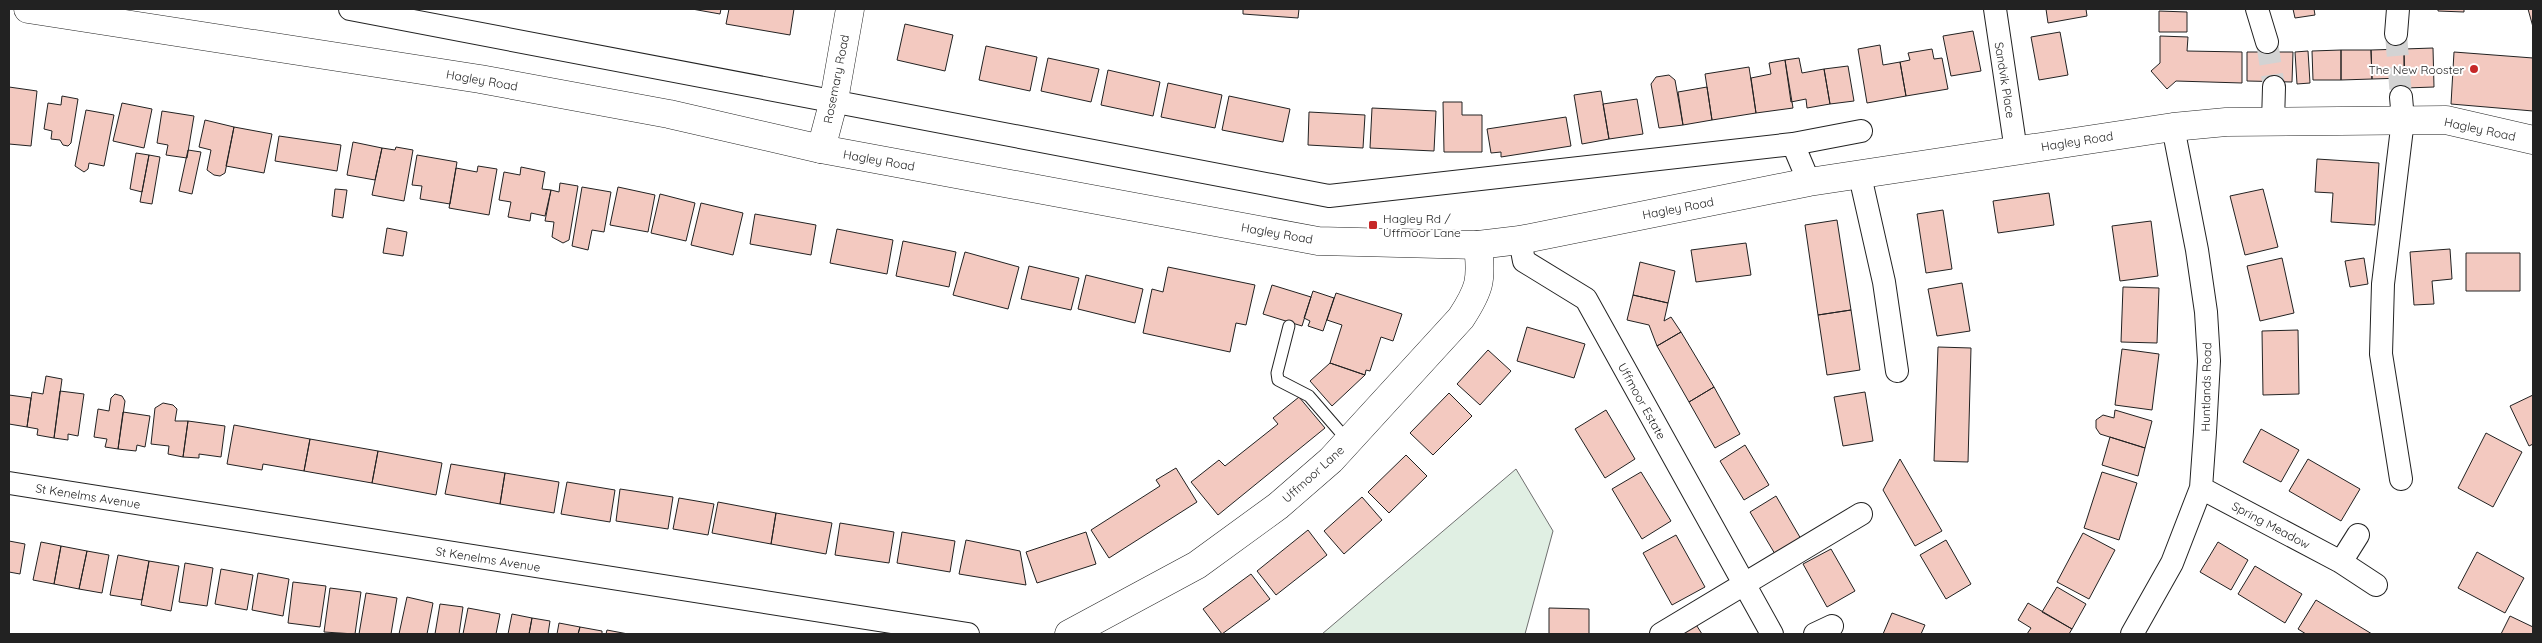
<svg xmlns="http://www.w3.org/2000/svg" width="2542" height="643" font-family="Quicksand,sans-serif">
  <rect width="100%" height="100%" fill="#fff"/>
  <!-- grass -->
  <path fill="#e0efe3" stroke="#6f6f6f" d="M1516 469 1553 531 1525 634H1322Z"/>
  <!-- building -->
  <path fill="#f3c9c0" stroke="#222" d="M692 9H721L720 14Z
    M729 9H794L790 35 726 24Z
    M1243 9H1299L1298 18 1243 14Z
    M2046 9H2086L2087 16 2048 23Z
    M2293 9H2314L2315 15 2295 18Z
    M2438 9H2464V12L2438 11Z
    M2528 9H2533V27Z
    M2159 11 2187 12V32H2159Z
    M905 24 953 35 945 71 897 60Z
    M1973 31 1981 71 1951 76 1943 36Z
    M2060 32 2068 75 2039 80 2031 37Z
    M2160 36 2188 37 2187 51 2242 52V83L2176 81 2167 89 2151 71 2160 63Z
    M1880 45 1883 65 1900 62 1906 96 1867 103 1858 49Z
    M986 46 1037 57 1030 91 979 80Z
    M2433 48 2434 87 2405 88 2404 49Z
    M1932 49 1934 59 1942 58 1948 89 1906 96 1900 62 1910 60 1908 53Z
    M2404 49V78L2372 79 2371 50Z
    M2341 50H2371L2372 79 2341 80Z
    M2341 50V80H2313L2312 51Z
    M2308 51 2310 83 2297 84 2295 52Z
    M2247 52H2293L2292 82 2247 81Z
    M2454 52 2533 58V111L2451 104Z
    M1048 58 1099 69 1091 102 1041 91Z
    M1799 58 1802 73 1824 69 1830 104 1807 108 1806 99 1791 102 1785 60Z
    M1785 60 1793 108 1756 113 1751 78 1771 74 1769 63Z
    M1848 66 1854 101 1830 104 1824 69Z
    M1749 67 1756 113 1712 120 1705 74Z
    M1108 70 1160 82 1153 116 1101 105Z
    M1669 75 1675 80 1683 125 1659 128 1651 84 1656 77Z
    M1168 83 1222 95 1215 128 1161 117Z
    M9 87 37 91 31 146 9 144Z
    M1707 87 1712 120 1683 125 1678 92Z
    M1601 91 1609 139 1582 144 1574 95Z
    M62 96 78 99 71 143 68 146 63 145 60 140 51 139 52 131 44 129 48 103 61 105Z
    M1229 96 1290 109 1283 142 1222 130Z
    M1637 99 1643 134 1609 139 1603 104Z
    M1443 102H1462V115H1482V152H1444Z
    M122 103 152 109 144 148 113 141Z
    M1372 108 1436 111 1434 151 1370 148Z
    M86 110 114 115 104 166 89 163 88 169 84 172 75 166Z
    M162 111 194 116 187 158 166 155 168 145 157 143Z
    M1309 112 1365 115 1363 148 1308 145Z
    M1566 117 1571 146 1501 157V152L1491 153 1487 129Z
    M205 120 234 127 225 173 220 176 214 175 207 170 211 150 199 147Z
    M234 127 272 134 264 173 226 166Z
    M279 136 341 145 337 171 275 161Z
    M353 142 382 148 375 180 347 175Z
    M396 147 413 150 404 201 372 195 382 148 395 150Z
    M188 150 201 152 192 194 179 191Z
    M136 153 149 155 142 192 130 189Z
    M149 155 160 157 152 204 140 202Z
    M417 155 457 162 450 204 420 199 422 186 412 185Z
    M2317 159 2379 163 2375 225 2331 222 2333 193 2315 192Z
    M478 166 497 169 489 215 449 208 456 168 477 172Z
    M521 167 545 172 542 189 551 190 545 216 531 213 530 221 508 217 511 202 499 200 504 172 520 175Z
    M560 183 578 186 569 240 563 243 552 237 554 222 545 221 551 190 559 192Z
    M582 187 611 192 604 232 592 230 588 250 572 246Z
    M618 187 655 195 648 232 610 225Z
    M335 189 347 190 343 218 332 216Z
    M2263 189 2278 247 2245 255 2230 196Z
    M2049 193 2054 225 1998 233 1993 201Z
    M660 194 695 203 686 241 651 233Z
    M701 203 743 213 733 255 691 245Z
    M1943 210 1952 269 1926 273 1917 214Z
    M755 214 816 225 811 255 750 244Z
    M1837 220 1851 310 1818 315 1805 225Z
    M2151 221 2158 276 2120 281 2112 226Z
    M387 228 407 232 403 256 383 253Z
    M837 229 893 240 887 274 830 263Z
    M903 241 956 252 949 287 896 276Z
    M1746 243 1751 275 1696 282 1691 250Z
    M2450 249 2452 279 2432 281 2434 304 2414 305 2410 252Z
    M965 252 1019 267 1008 309 953 295Z
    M2466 253H2520V291H2466Z
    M2282 258 2294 313 2260 321 2247 266Z
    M2364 258 2368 284 2350 287 2345 261Z
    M1640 262 1675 271 1668 303 1633 295Z
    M1029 266 1079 278 1071 310 1021 299Z
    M1168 267 1255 285 1246 325 1236 323 1230 352 1143 333 1152 289 1163 292Z
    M1086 275 1143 289 1135 323 1078 309Z
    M1962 283 1970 331 1937 336 1928 289Z
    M1272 285 1311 297 1302 326 1263 314Z
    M2123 287 2159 288 2157 343 2121 342Z
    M1313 291 1334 298 1323 331 1308 326 1310 321 1304 318Z
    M1336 293 1402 314 1393 341 1381 337 1370 371 1366 370 1365 375 1330 363 1342 325 1327 320Z
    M1633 295 1668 303 1664 321 1671 317 1681 332 1657 346 1649 325 1627 320Z
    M1851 310 1860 370 1827 375 1818 315Z
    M1527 327 1585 344 1574 378 1517 361Z
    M2298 330 2299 394 2263 395 2262 331Z
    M1681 332 1714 387 1689 402 1657 346Z
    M1938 347 1971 348 1968 462 1934 461Z
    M2122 349 2159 354 2152 410 2115 405Z
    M1488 350 1511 371 1480 405 1457 384Z
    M1330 363 1365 375 1332 406 1310 381Z
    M46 376 62 379 54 438 37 435 38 429 27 427 32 392 43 394Z
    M1714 387 1740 434 1715 448 1689 402Z
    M60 391 84 394 78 436 68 434V440L54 438Z
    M1865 392 1873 441 1843 446 1834 397Z
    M1449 393 1472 416 1433 455 1410 433Z
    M115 394 122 396 125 401 118 449 105 447 107 439 94 437 98 409 109 411 111 398Z
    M9 395 31 398 27 427 9 424Z
    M2533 395V444L2529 446 2510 406Z
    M1299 397 1325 428 1218 515 1191 482 1219 460 1225 466 1278 424 1273 418Z
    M163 403 173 405 177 409 175 421H188L183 457 168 454 169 446 151 444 155 408Z
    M1606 410 1635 459 1605 478 1575 429Z
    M2115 410 2152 421 2145 448 2100 434 2096 428V420L2103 415 2114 418Z
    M123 412 150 416 145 447 137 445 136 451 118 449Z
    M188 421 225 426 221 457 199 454V458L183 457Z
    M234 425 310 439 304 471 263 464 262 470 227 464Z
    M2261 429 2299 450 2281 482 2243 462Z
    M2486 433 2522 452 2493 507 2458 488Z
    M2110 437 2145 448 2138 476 2102 465Z
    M310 439 378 451 372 483 304 471Z
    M1745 445 1769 485 1744 500 1720 461Z
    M378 451 442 463 436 495 372 483Z
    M1406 455 1427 476 1389 513 1368 492Z
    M1900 459 1942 531 1915 546 1883 490Z
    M2308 459 2360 489 2341 521 2289 491Z
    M451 464 505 473 500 504 445 494Z
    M1176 468 1197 502 1109 558 1091 530 1160 486 1156 480Z
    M1641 472 1671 521 1642 539 1612 489Z
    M2102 472 2137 483 2119 540 2084 528Z
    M505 473 559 482 554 513 500 504Z
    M567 482 615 490 610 522 561 514Z
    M620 489 673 497 668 529 616 521Z
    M1776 496 1801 539 1775 554 1750 512Z
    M1362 497 1382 520 1344 554 1324 531Z
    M679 498 714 504 708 535 673 529Z
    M718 502 776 513 771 544 712 533Z
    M776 513 832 523 826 554 771 544Z
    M840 523 894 532 889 563 835 555Z
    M1308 530 1327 555 1276 595 1257 571Z
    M902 532 955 541 950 572 897 563Z
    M1086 532 1096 564 1037 583 1026 552Z
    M2083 533 2115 550 2089 599 2057 582Z
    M1676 535 1705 587 1672 605 1643 553Z
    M966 540 1020 551 1026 585 959 574Z
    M1946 540 1971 584 1946 599 1920 555Z
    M9 541 25 544 20 574 9 572Z
    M41 542 61 546 54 584 33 580Z
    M2218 542 2248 560 2231 590 2200 572Z
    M61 546 87 551 79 589 54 584Z
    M1831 549 1855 591 1827 607 1803 564Z
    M87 551 109 555 102 593 79 589Z
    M2477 552 2524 578 2505 613 2458 588Z
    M118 555 149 561 142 600 110 595Z
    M149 561 179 566 171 611 141 605Z
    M185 563 213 568 207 606 179 602Z
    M2255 566 2302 594 2285 623 2238 594Z
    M221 569 253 575 247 610 215 604Z
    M258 573 289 579 283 616 252 610Z
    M1251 574 1270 599 1222 634 1203 609Z
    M293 582 326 586 320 627 288 623Z
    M2057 587 2086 604 2072 629 2042 612Z
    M330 588 361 592 355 634 324 632Z
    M366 593 397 598 391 634H359Z
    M407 597 433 603 427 634H399Z
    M2316 600 2372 634H2306L2298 629Z
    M2028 603 2072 629 2069 634H2027L2031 628 2018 620Z
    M440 604 463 607 459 634H435Z
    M468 608 500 614 496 634H463Z
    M1549 608 1589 609V634H1549Z
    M1892 613 1925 625 1921 634H1883Z
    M512 614 532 618 529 634H508Z
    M2510 616 2533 627V634H2501Z
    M532 618 550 621 548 634H529Z
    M559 623 580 627 578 634H557Z
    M1695 623 1702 634H1677Z
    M580 627 602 631V634H578Z
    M607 630 628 634H606Z"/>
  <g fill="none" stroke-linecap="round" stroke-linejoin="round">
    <!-- minor-tunnel -->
    <path stroke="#d3d3d3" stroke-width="22" stroke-dasharray="22 11" stroke-linecap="butt" d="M2396 34 2401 97
      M2267 42 2274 87"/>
    <defs>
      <path id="service" d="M1289 326 1277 373 1278 380 1309 396 1348 441"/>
      <path id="minor" d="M350 9 1329 196 1793 144 1861 131
        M1995 9 2016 151
        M2257 9 2267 42
        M2396 34 2398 9
        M2273 122 2274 87
        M1793 144 1809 182
        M1860 176 1884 282 1897 371
        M1520 240 1524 261 1586 299 1772 634
        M2401 479 2381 354 2383 284 2403 120 2401 97
        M9 483 968 634
        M2201 488 2341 562 2376 585
        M2341 562 2358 535
        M1661 634 1861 514
        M1815 634 1832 626
        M2132 634 2172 563 2201 488 2205 432 2209 361 2206 312 2197 250 2173 127"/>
      <path id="tertiary" d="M821 149 834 100 850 9
        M1069 634 1197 565 1278 506 1331 460 1461 318C1480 289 1482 280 1478 245"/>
      <path id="secondary" d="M28 9 480 79 669 114 821 149 1318 241 1478 245 1520 240 1809 182 2173 127 2226 122 2446 120 2533 140"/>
    </defs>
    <!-- service casing -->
    <use href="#service" stroke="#222" stroke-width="13"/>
    <!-- minor casing -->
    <use href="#minor" stroke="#222" stroke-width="24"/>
    <!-- tertiary casing -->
    <use href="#tertiary" stroke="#222" stroke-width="29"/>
    <!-- secondary casing -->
    <use href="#secondary" stroke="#222" stroke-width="29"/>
    <!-- service -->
    <use href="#service" stroke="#fff" stroke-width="11"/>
    <!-- minor -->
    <use href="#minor" stroke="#fff" stroke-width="22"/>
    <!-- tertiary -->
    <use href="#tertiary" stroke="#fff" stroke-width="28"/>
    <!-- secondary -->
    <use href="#secondary" stroke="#fff" stroke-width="28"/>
  </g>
  <!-- markers -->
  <g fill="#c62828" stroke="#fff" stroke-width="2">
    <circle cx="2474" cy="69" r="5"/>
    <rect x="1368" y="220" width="10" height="10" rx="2.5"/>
  </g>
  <g text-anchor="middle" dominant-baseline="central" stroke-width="4" stroke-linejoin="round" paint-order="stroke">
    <!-- poi labels -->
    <g font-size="12" fill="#222" stroke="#fff" text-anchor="end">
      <text x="2464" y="69">The New Rooster</text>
      <text x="1383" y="218" text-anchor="start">Hagley Rd /<tspan x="1383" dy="14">Uffmoor Lane</tspan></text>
    </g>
    <!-- street labels -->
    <g font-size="12" fill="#222" stroke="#fff">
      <text transform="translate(836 79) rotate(-79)">Rosemary Road</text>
      <text transform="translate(482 80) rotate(10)">Hagley Road</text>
      <text transform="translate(2005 80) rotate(81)">Sandvik Place</text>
      <text transform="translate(2480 129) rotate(12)">Hagley Road</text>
      <text transform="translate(2077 141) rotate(-9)">Hagley Road</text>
      <text transform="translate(879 160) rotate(10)">Hagley Road</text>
      <text transform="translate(1678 208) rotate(-11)">Hagley Road</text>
      <text transform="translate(1277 233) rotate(10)">Hagley Road</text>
      <text transform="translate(2206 387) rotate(-89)">Huntlands Road</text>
      <text transform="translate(1642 401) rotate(61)">Uffmoor Estate</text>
      <text transform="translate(1313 474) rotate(-42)">Uffmoor Lane</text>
      <text transform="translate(88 496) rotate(9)">St Kenelms Avenue</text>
      <text transform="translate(2271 525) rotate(28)">Spring Meadow</text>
      <text transform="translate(488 559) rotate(9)">St Kenelms Avenue</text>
    </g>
  </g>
  <!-- border -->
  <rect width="2542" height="643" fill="none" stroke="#222222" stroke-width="20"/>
</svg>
